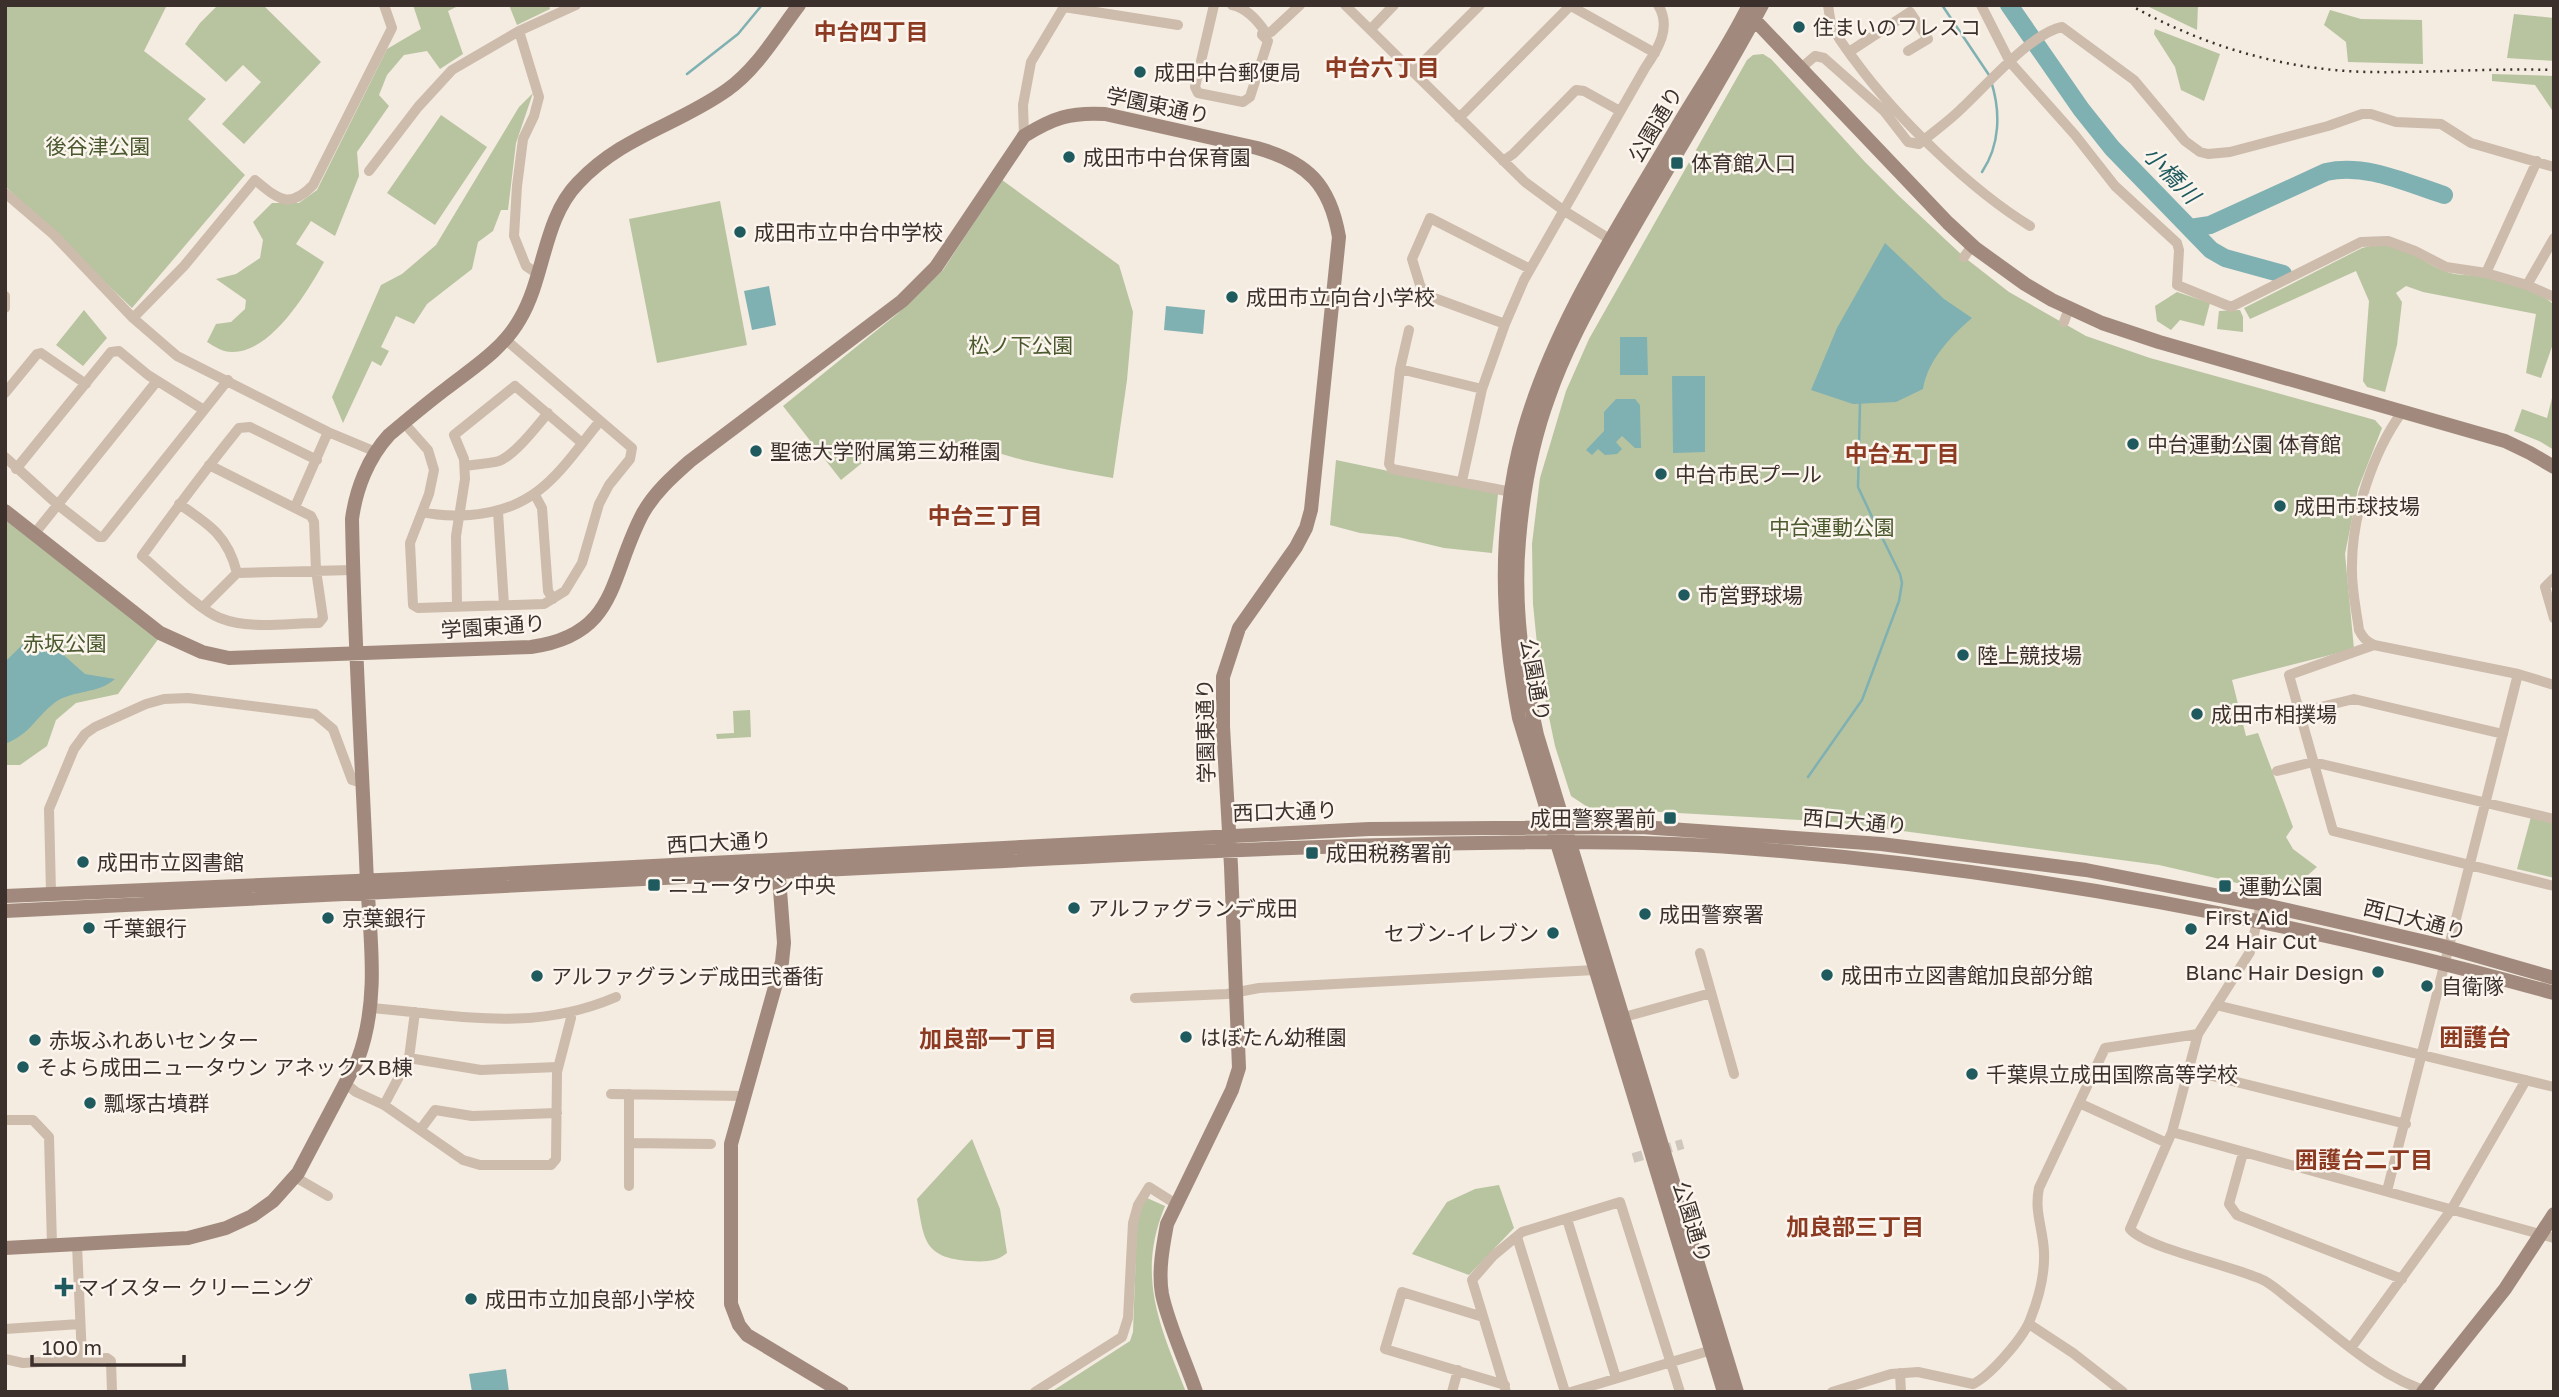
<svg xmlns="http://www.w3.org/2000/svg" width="2559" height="1397" font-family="'Golos Text','Noto Sans JP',sans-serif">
  <rect width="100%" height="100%" fill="#f4ebe1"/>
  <!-- green -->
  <path fill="#b8c4a0" d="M5 5H167L144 51 206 99 188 119 245 175 132 308 5 186Z
    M218 5H263L321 62 244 144 222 124 261 82 243 65 226 82 185 44 200 23Z
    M413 5H460L448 11 463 54 440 69 427 51 404 55 387 75 379 95 389 106 357 152 359 176 335 236 311 221 296 244 324 262C308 291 271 353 232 352 223 352 215 347 207 342L216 324 231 322 245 309 246 300 216 279 236 274 260 258 263 240 253 222 272 203H299L317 190 387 49 421 29Z
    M509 5H549L550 9 517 25Z
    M2145 5H2198L2197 30Z
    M2330 10 2361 19 2422 20 2423 64 2348 62 2346 42 2324 25Z
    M2514 14 2554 18V61L2507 58Z
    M2155 29 2220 54 2204 101 2181 90 2175 67 2154 34Z
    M1763 54 1771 59 1865 162 1899 196 1964 257 2009 292 2086 336 2150 358 2375 420 2382 428 2358 489 2345 554 2354 649 2232 680 2246 736 2258 733 2293 827 2286 837 2293 849 2317 867 2299 883 2286 889 2246 885 2159 865 1835 822 1589 808 1571 796 1555 746 1540 674 1533 604 1532 544 1540 478 1566 391 1589 339 1747 60 1753 55Z
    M2492 74 2554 76V113L2535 85 2492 81Z
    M533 93 516 143 508 210H501L493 231 478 242 472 269 427 304 414 324 396 316 381 347 389 351 381 366 372 361 343 423 332 397 381 285 402 274 436 245 519 107Z
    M441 115 487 147 435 225 387 193Z
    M1002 180 1119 265 1133 312 1127 380 1113 478C1083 473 1053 467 1023 460 981 449 939 432 895 445 875 451 857 467 841 480L783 406 897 314 943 270Z
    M720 201 747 345 657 363 629 219Z
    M2378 244C2403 245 2422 262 2444 271 2456 276 2471 275 2483 276 2504 279 2539 290 2554 305V341L2541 378 2526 373 2536 314 2423 292 2406 286 2396 293 2402 302 2397 345 2385 392 2367 387 2363 381 2369 301 2356 271 2250 319 2244 308 2362 248Z
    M2177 292 2210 303 2204 326 2180 320 2171 330 2157 321 2155 306Z
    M84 310 107 338 83 366 56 345Z
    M2240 310 2243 317V332L2217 329 2219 311Z
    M2553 394H2554V450L2539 441 2514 431 2522 409 2547 418Z
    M1336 460 1498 494 1492 553 1444 548 1398 537 1360 533 1330 525Z
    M5 515 159 638 118 694 76 703 56 720 47 746 20 765H5Z
    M750 710 751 737 717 739 716 734 734 733 733 711Z
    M2531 817 2554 822V878L2517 869Z
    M972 1139 1000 1209 1007 1253C996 1262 984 1262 970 1261 923 1258 924 1239 917 1199Z
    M1499 1185 1514 1228 1469 1275 1412 1254 1447 1202 1475 1189Z
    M1147 1198 1165 1206C1136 1276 1160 1326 1186 1392H1051L1130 1341 1133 1332 1137 1224 1139 1209Z"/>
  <!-- water -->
  <path fill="#7fb0b2" d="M1885 243 1944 299 1972 318C1950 337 1928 360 1923 389L1896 402 1853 404 1811 390 1837 328Z
    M769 286 776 325 752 330 744 291Z
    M1166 306 1205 310 1203 334 1164 330Z
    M1620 337H1647L1648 375H1620Z
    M1672 376H1705V452L1673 453Z
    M1616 399H1635L1640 405 1641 448H1635L1622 436 1616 442 1622 449 1617 454 1605 455 1598 449 1592 455 1586 450 1604 431V412Z
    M35 632 40 634 37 636 39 638 42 636 85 674 115 679C98 694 75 690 57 701 37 715 31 734 5 744V662Z
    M506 1369 509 1392H472L469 1374Z"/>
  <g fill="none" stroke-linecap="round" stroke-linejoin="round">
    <!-- stream -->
    <path stroke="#7fb0b2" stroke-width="2.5" d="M1942 5 1989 75
      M687 74 738 34 762 5
      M1982 172C2000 145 2001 112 1991 81
      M1860 404 1858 487 1873 519
      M1808 777 1862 700 1899 601 1902 583 1900 574 1878 529"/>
    <!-- river -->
    <path stroke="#7fb0b2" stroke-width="18" d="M2009 5 2081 109 2112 148 2211 250 2225 258 2283 274
      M2190 228 2210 225 2326 172C2366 163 2406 183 2444 195"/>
    <!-- street-tunnel -->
    <path stroke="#cfc6bd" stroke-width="10" stroke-dasharray="10 5" stroke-linecap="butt" d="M1633 1158 1683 1144"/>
    <!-- street -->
    <path stroke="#cdbbac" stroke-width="10" d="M1214 5 1195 87 1198 93 1243 102 1250 97 1268 41 1262 35 1266 33C1258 21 1247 8 1232 5
      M1345 5 1525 182 1563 210 1611 240
      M1569 5 1655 53
      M1828 5C1829 12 1830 20 1832 26 1838 39 1847 50 1856 62 1897 118 1971 190 2030 226
      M1981 5 2010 62 2075 135 2115 186 2177 243 2179 250 2177 285 2231 307 2361 242 2388 241 2415 251 2446 267 2486 273 2527 285 2554 297
      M1064 7 1178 25
      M1371 29 1394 5
      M519 31 539 97 534 116 523 139 517 186 514 236 526 266 538 274
      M1262 34 1271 32 1300 5
      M1849 52 1910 12 1928 39 1908 51
      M1801 68 1815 56 1824 58 1884 111 1908 142 1919 144C1933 132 1948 122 1961 109 1985 87 2031 33 2062 27L2134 80 2185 141 2200 152 2208 154 2230 152 2328 126 2362 114H2371L2396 122 2441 124 2471 143 2554 167
      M1413 72 1480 5
      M1459 118 1570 6
      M1024 136 1023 105 1031 62 1065 5
      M1503 161 1513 154 1576 90 1584 91 1620 111
      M369 171 418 107 452 70 519 31 576 5
      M5 193 54 235 133 318 177 356 328 432 376 452
      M1964 257 1972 246
      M2486 273 2537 161
      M2527 285 2554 238
      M5 296V308
      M133 318 184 266 255 180C278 199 289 210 313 185L392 28 384 5
      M2064 322 2069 308
      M1505 324 1426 295 1420 285 1412 259 1430 218 1530 269
      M1409 330 1400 369 1389 464 1392 469 1517 493
      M1400 369 1482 389
      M5 393 37 354 41 353 86 384
      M2402 412C2373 452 2352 515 2352 565 2351 587 2356 608 2359 630 2363 638 2366 641 2374 645L2518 674 2554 685
      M404 423 428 450 434 470 429 494 410 543 413 605 418 608 544 604 565 591 582 563 599 504 609 485 630 459 632 448 506 340
      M5 457 58 505 99 537H103L228 380
      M209 465 311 516 314 522 316 570 323 618 319 623C287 623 250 630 220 618 199 610 161 572 142 556 173 513 205 470 239 428L250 427 317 460
      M465 466C475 464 489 464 499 461 515 455 536 427 548 413
      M16 469 111 352 119 351 148 375 204 410
      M1462 481 1482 389 1505 324 1524 280 1645 68C1658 49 1672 27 1658 5
      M535 495 542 508 548 591 553 599
      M179 504C209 524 228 536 237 573
      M295 507 328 432
      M422 512C438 516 454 516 470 515 539 510 560 470 600 421
      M498 512 504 605
      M35 533 157 381
      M2554 578 2545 587 2554 618
      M457 606 456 536 465 479 464 459 454 435 515 386 582 443
      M203 607 237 573 353 570
      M2374 645 2289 675 2333 831 2554 886
      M2300 712 2354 699 2503 734
      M2277 771 2313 762 2554 819
      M51 893 49 809 74 749 85 734 95 727 146 704 164 699 188 698 315 714 333 729 352 780 362 783
      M2261 904 2250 952 2198 1034 2172 1132 2130 1229C2147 1249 2236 1266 2265 1281 2277 1288 2288 1299 2299 1307 2339 1338 2381 1378 2430 1392
      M1700 953 1734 1074
      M1135 998 1227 994 1259 988 1595 970
      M2216 1005 2554 1087
      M371 1008C457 1015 533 1033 616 997
      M1617 1019 1711 993
      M409 1058 481 1070 558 1067
      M2188 1070 2406 1124
      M346 1084 356 1092 384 1105 463 1160 480 1165H551L556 1159 557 1072 571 1018 570 1012
      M611 1094 744 1096
      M629 1094V1186
      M2079 1103 2167 1143
      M384 1105 409 1058 415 1012
      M5 1120H33L49 1137 52 1245
      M420 1130 435 1110 472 1116 557 1113
      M2172 1132 2554 1238
      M629 1143 711 1144
      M2243 1153 2229 1204 2237 1215 2402 1279
      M295 1177 328 1196
      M2387 1191 2518 674
      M1567 1219 1616 1378
      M1517 1237 1565 1392
      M77 1245 82 1358
      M1483 1317 1402 1292 1385 1349 1505 1385
      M2029 1324 2073 1353 2123 1392
      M5 1329 80 1324
      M2351 1348 2451 1210 2526 1080
      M5 1359 23 1363 107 1358 111 1361 112 1392
      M1900 1373 1901 1392
      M1035 1392 1122 1337 1128 1318 1133 1223 1138 1205 1149 1187 1176 1204
      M1452 1392 1458 1370
      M1506 1392 1472 1280 1493 1256 1522 1232 1620 1202 1680 1392
      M1571 1392 1715 1349
      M1832 1392 1891 1374 1918 1372 1973 1384C1990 1376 2023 1338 2030 1320 2038 1300 2045 1274 2044 1252 2043 1228 2034 1212 2039 1188L2105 1048 2198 1034"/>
    <!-- secondary -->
    <path stroke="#a18a7d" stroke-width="14" d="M1748 13 1948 223 1975 248 2025 284 2052 300 2102 323 2159 342 2505 441 2530 453 2554 467
      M5 511 160 633 202 652 229 658 531 647C619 635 609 576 643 513 655 492 672 477 690 461L902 301 936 267 1024 136C1053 118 1070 112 1105 114L1257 148C1308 162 1330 185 1339 237L1311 510 1306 528 1296 547 1239 628 1223 677V727L1231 866 1239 1068 1232 1090 1167 1224C1163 1246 1158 1271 1162 1294 1168 1324 1186 1362 1196 1392
      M778 864 784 943 782 962 731 1144V1304L739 1325 747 1335 842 1392
      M5 896 403 879 1369 829 1641 827 1881 844 2086 870 2261 904 2439 945 2554 978
      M5 911C331 895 657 879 983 862 1117 855 1249 849 1383 845 1504 842 1622 839 1743 848 2018 869 2288 919 2554 993
      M5 1248 188 1238 226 1228 252 1216 273 1201 298 1173 358 1059C382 995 368 926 366 859 361 746 354 632 352 519 356 489 368 458 389 435 408 419 427 403 447 388 474 367 503 349 520 319 545 277 543 219 578 183 622 136 676 126 727 90 757 69 777 34 799 5
      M1724 1392 1519 718C1501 623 1497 525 1524 430 1555 322 1620 225 1676 129 1700 88 1728 48 1749 5
      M1737 1392 1537 735C1523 671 1513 606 1519 540 1523 492 1532 442 1549 396 1565 350 1588 309 1611 267 1660 179 1714 94 1762 5
      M2423 1392 2505 1289 2554 1214"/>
    <!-- rail -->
    <path stroke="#3b302b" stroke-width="2.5" stroke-dasharray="2 5" stroke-linecap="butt" d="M2130 5C2203 46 2284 70 2368 72 2430 73 2492 68 2554 70"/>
  </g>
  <!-- markers -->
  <g fill="#1f5a5e" stroke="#fbf5ee" stroke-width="2.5">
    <circle cx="1799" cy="27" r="7"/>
    <circle cx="1140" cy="72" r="7"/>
    <circle cx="1069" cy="157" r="7"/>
    <rect x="1670" y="156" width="14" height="14" rx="3.5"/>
    <circle cx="740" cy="232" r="7"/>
    <circle cx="1232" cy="297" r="7"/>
    <circle cx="2133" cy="444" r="7"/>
    <circle cx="756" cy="451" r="7"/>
    <circle cx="1661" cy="474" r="7"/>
    <circle cx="2280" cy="506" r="7"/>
    <circle cx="1684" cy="595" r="7"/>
    <circle cx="1963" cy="655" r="7"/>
    <circle cx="2197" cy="714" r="7"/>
    <rect x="1663" y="811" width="14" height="14" rx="3.5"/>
    <rect x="1305" y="846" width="14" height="14" rx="3.5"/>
    <circle cx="83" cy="862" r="7"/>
    <rect x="647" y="878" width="14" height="14" rx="3.5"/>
    <rect x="2218" y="879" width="14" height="14" rx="3.5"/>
    <circle cx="1074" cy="908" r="7"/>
    <circle cx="1645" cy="914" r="7"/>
    <circle cx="328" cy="918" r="7"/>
    <circle cx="89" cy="928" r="7"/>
    <circle cx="2191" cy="929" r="7"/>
    <circle cx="1553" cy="933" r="7"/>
    <circle cx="2378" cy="972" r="7"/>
    <circle cx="1827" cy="975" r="7"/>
    <circle cx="537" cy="976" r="7"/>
    <circle cx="2427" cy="986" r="7"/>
    <circle cx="1186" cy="1037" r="7"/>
    <circle cx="35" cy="1040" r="7"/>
    <circle cx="23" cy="1067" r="7"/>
    <circle cx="1972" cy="1074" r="7"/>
    <circle cx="90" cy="1103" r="7"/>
    <path d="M60.5 1276.5h7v7h7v7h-7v7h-7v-7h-7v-7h7z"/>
    <circle cx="471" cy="1299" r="7"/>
  </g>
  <g text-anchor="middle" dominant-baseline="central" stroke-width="5" stroke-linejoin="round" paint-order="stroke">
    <!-- poi labels -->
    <g font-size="21" fill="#3b302b" stroke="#fbf5ee" text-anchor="start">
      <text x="1813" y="27">住まいのフレスコ</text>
      <text x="1154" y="72">成田中台郵便局</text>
      <text x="1083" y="157">成田市中台保育園</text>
      <text x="1691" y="163">体育館入口</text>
      <text x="754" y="232">成田市立中台中学校</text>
      <text x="1246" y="297">成田市立向台小学校</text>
      <text x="2147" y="444">中台運動公園 体育館</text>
      <text x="770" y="451">聖徳大学附属第三幼稚園</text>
      <text x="1675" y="474">中台市民プール</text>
      <text x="2294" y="506">成田市球技場</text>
      <text x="1698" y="595">市営野球場</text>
      <text x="1977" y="655">陸上競技場</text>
      <text x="2211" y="714">成田市相撲場</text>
      <text x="1656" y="818" text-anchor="end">成田警察署前</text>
      <text x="1326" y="853">成田税務署前</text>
      <text x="97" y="862">成田市立図書館</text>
      <text x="668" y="885">ニュータウン中央</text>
      <text x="2239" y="886">運動公園</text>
      <text x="1088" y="908">アルファグランデ成田</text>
      <text x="1659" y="914">成田警察署</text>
      <text x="2205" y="917">First Aid<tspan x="2205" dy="24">24 Hair Cut</tspan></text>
      <text x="342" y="918">京葉銀行</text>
      <text x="103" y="928">千葉銀行</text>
      <text x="1539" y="933" text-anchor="end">セブン-イレブン</text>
      <text x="2364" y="972" text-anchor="end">Blanc Hair Design</text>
      <text x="1841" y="975">成田市立図書館加良部分館</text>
      <text x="551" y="976">アルファグランデ成田弐番街</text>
      <text x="2441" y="986">自衛隊</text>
      <text x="1200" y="1037">はぼたん幼稚園</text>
      <text x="49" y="1040">赤坂ふれあいセンター</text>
      <text x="37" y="1067">そよら成田ニュータウン アネックスB棟</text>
      <text x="1986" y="1074">千葉県立成田国際高等学校</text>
      <text x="104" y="1103">瓢塚古墳群</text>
      <text x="78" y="1287">マイスター クリーニング</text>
      <text x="485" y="1299">成田市立加良部小学校</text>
    </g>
    <!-- street labels -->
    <g font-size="21" fill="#3b302b" stroke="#fbf5ee">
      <text transform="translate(1158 105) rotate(12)">学園東通り</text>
      <text transform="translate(1655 124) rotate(-59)">公園通り</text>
      <text transform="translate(493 626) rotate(-4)">学園東通り</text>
      <text transform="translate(1536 680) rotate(80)">公園通り</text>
      <text transform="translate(1205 731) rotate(-91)">学園東通り</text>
      <text transform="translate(1285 811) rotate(-2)">西口大通り</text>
      <text transform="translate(1855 821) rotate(5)">西口大通り</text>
      <text transform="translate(719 842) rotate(-3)">西口大通り</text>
      <text transform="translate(2415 919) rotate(14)">西口大通り</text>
      <text transform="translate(1693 1222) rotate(73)">公園通り</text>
    </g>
    <!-- park labels -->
    <g font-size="21" fill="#4a5a2e" stroke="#fbf5ee">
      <text x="98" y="146">後谷津公園</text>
      <text x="1021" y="345">松ノ下公園</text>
      <text x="1832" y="527">中台運動公園</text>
      <text x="65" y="643">赤坂公園</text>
    </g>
    <!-- neighbourhood labels -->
    <g font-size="23" font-weight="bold" fill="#8c3b22" stroke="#fbf5ee">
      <text x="871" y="31">中台四丁目</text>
      <text x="1382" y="67">中台六丁目</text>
      <text x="1902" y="453">中台五丁目</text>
      <text x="985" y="515">中台三丁目</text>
      <text x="988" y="1038">加良部一丁目</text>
      <text x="2364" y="1159">囲護台二丁目</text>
      <text x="1855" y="1226">加良部三丁目</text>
    </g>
    <!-- water labels -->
    <g font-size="23" font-style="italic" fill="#1f5a5e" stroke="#fbf5ee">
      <text transform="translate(2172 174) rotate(46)">小橋川</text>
    </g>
    <!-- quarter labels -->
    <g font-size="24" font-weight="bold" fill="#8c3b22" stroke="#fbf5ee">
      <text x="2475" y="1036">囲護台</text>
    </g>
  </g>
  <!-- border -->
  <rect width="2559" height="1397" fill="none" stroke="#3b302b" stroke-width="14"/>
  <!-- scale -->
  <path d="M32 1355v10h152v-10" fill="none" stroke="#3b302b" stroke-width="3.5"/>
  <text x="42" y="1355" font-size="21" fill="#3b302b" stroke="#fbf5ee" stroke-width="5" paint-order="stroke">100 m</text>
</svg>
